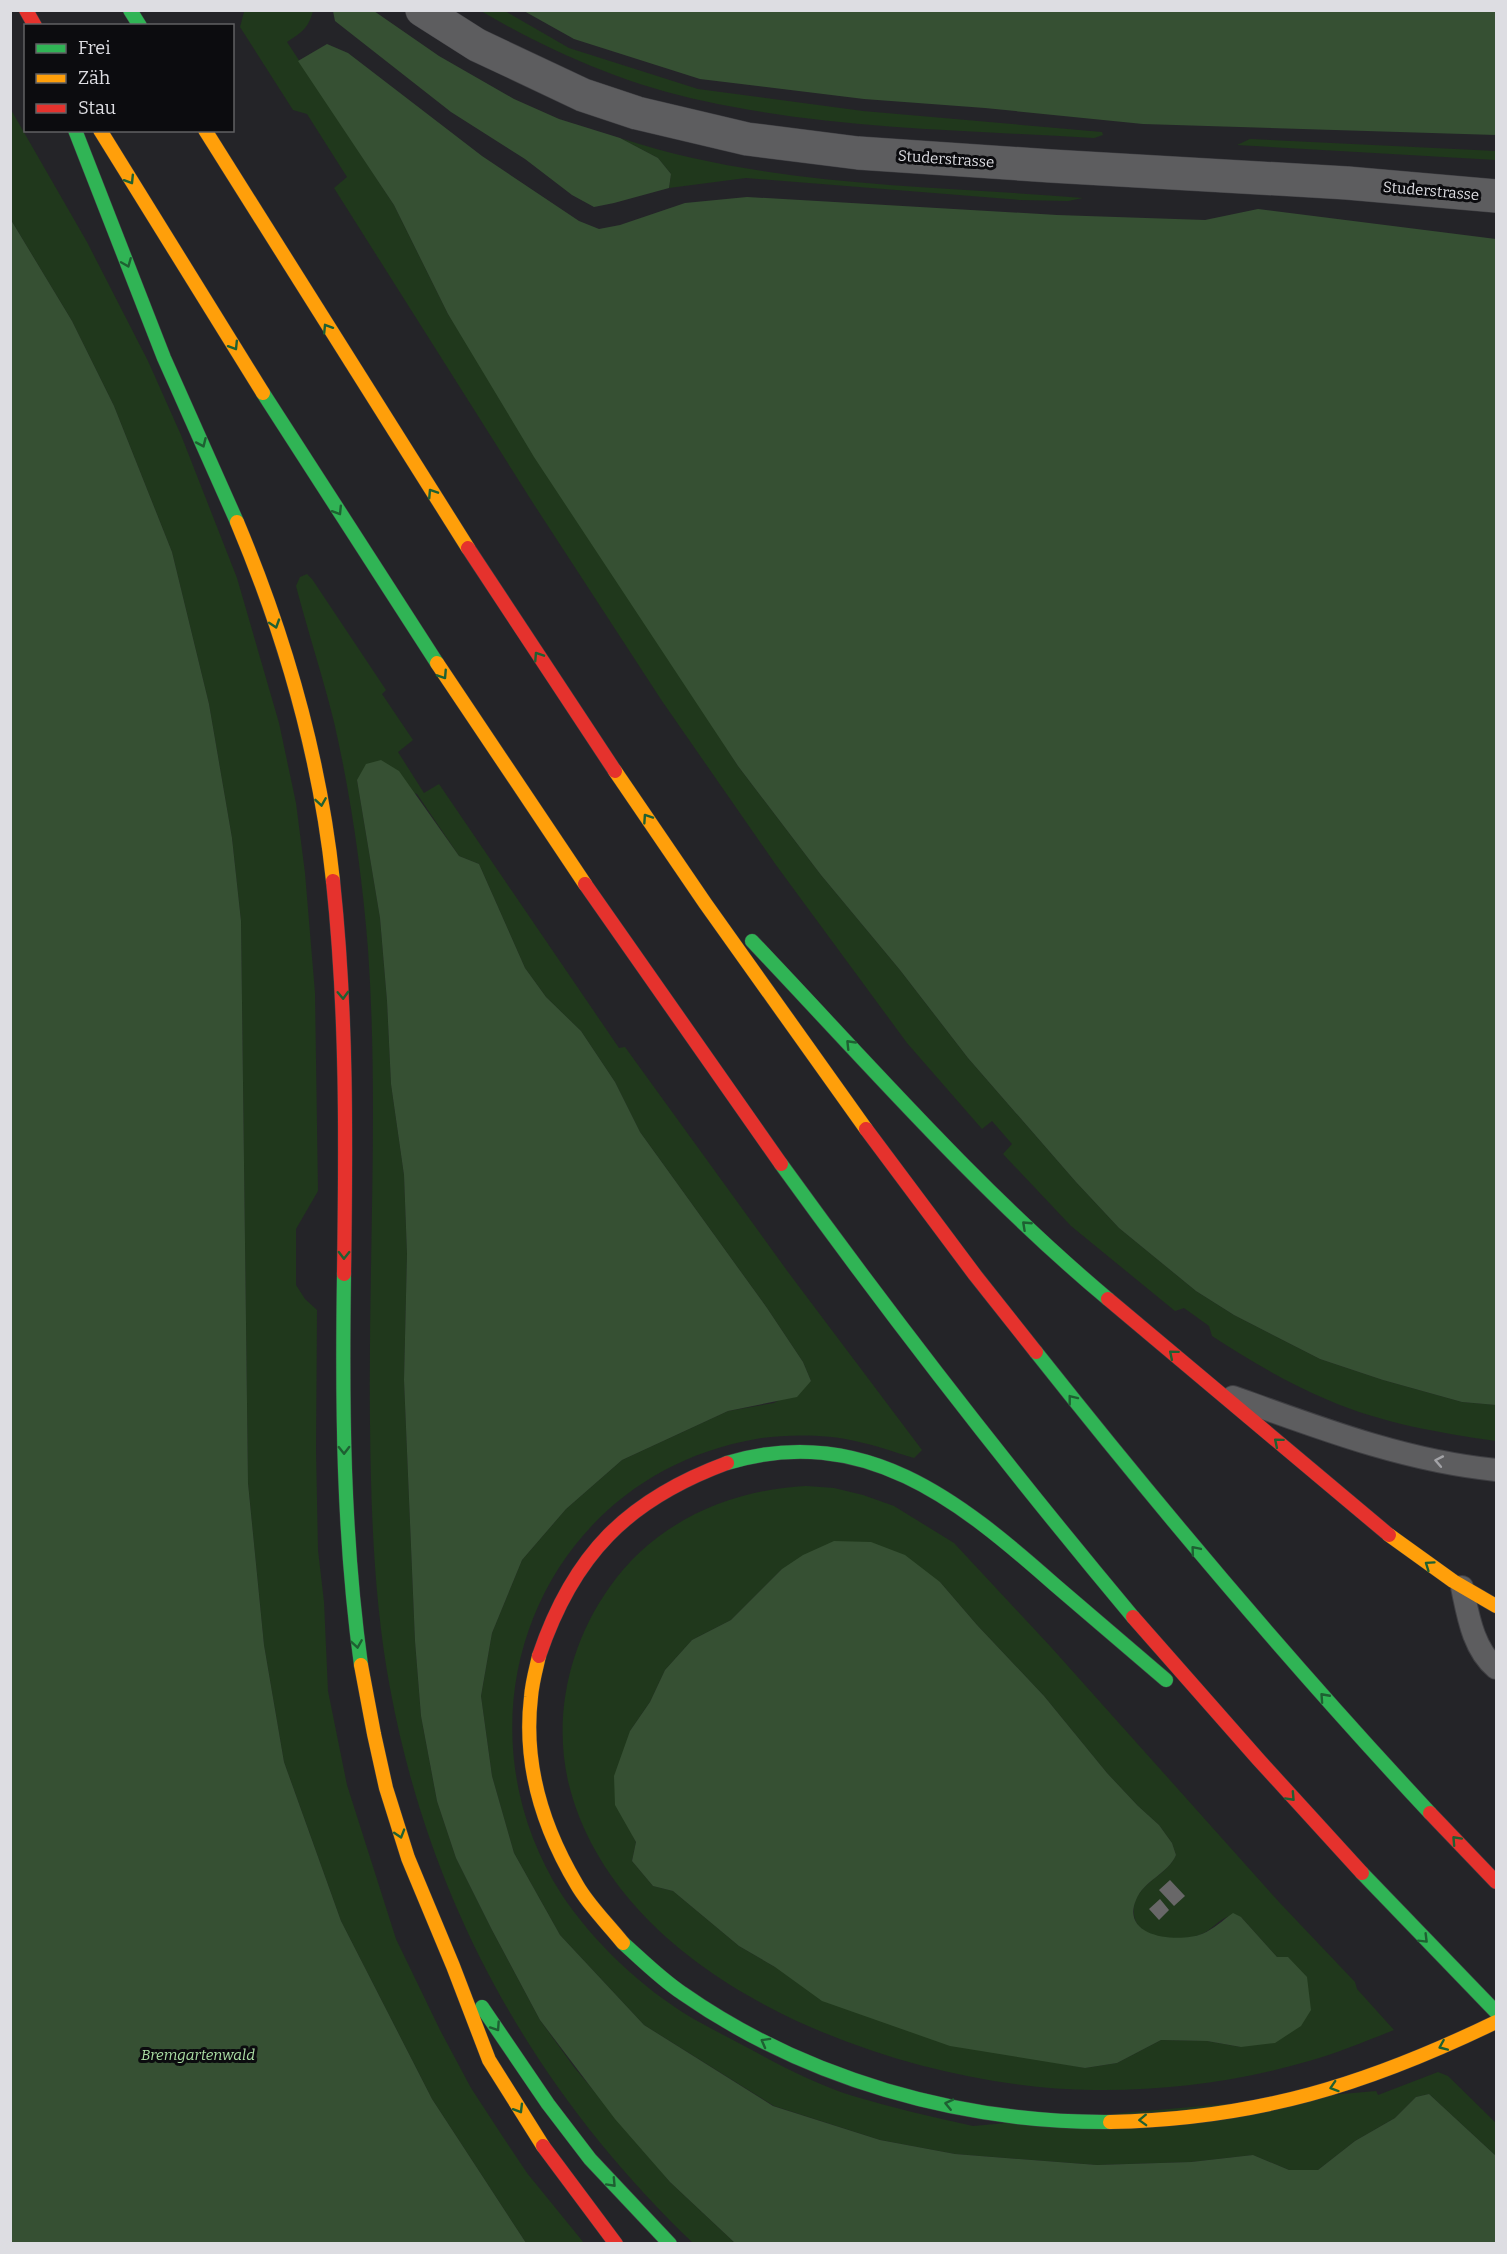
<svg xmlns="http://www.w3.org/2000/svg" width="1507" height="2254" font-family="Bitter,serif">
  <rect width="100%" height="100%" fill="#242428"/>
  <!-- green -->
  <path fill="#20381c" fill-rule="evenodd" d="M242 11H313C308 29 302 32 287 42L394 205 448 314 738 766 821 875 900 970 968 1058 1076 1182 1119 1228 1196 1291 1234 1315 1320 1359 1383 1380 1462 1402 1496 1405V1441C1440 1433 1381 1423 1328 1400 1287 1383 1249 1360 1212 1336L1209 1326 1184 1308 1175 1311 1071 1226 1003 1154 1012 1144 992 1121 982 1129 907 1043 776 865 662 701 533 503 334 188 347 177 307 114 293 110 240 27 244 12Z
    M481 11H505L569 48 698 89 863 111 1102 132 1103 135 1094 138C964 130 831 129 704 101 626 85 549 51 481 11Z
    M10 108 87 242 148 361 181 435 237 578 279 723 296 803 305 873 315 993 318 1191 296 1229V1285L305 1299 317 1310 316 1450 318 1550 324 1602 328 1691 347 1785 396 1939 440 2030 471 2088 503 2137 527 2173 584 2243H526L432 2099 341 1921 284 1762 264 1645 248 1483 241 921 232 838 209 704 172 552 114 406 72 321 11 220Z
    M620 138C769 187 928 185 1083 198L1068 201 1020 200 746 178 669 188 671 174 658 158Z
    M1250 139 1496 151V160L1237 145Z
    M307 574 312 579 386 690 382 694 413 740 398 752 424 793 439 784 619 1048 625 1047 788 1272 922 1450 914 1458C894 1452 875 1445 855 1441 827 1434 784 1434 756 1439 542 1476 446 1714 562 1895 594 1943 642 1988 692 2018 711 2029 732 2039 752 2050 785 2068 818 2085 853 2096 893 2108 933 2117 973 2126L1376 2091 1378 2095 1438 2072 1448 2076 1496 2123V2156L1429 2094 1416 2097 1395 2118 1355 2141 1318 2170H1289L1253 2155 1191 2162 1097 2165 955 2154 880 2140 774 2106 644 2025 560 1935 514 1853 492 1776 481 1696 492 1633 522 1560 566 1509 622 1460 728 1411 774 1403 811 1381 803 1362 767 1308 640 1132 615 1082 581 1031 546 997 525 968 479 864 459 856 417 794 357 780 380 918 387 1001 391 1084 404 1175 407 1254 404 1380 415 1641 421 1716 437 1801 456 1858 492 1930 540 2020 574 2067 670 2182 735 2243H693C535 2092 430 1905 390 1688 374 1602 371 1512 370 1425 368 1266 379 1107 368 949 362 873 351 796 334 722 323 677 308 632 296 586L300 577Z
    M806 1486 834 1488 863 1495 894 1506 954 1543 1050 1646 1279 1902 1355 1982 1357 1989 1394 2030C1366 2041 1338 2053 1309 2061 1241 2081 1165 2091 1094 2090 905 2088 617 1987 568 1781 553 1714 570 1643 609 1588 654 1523 728 1490 806 1486ZM782 1569 940 1582 977 1625 1044 1696 1107 1773 1138 1806 1159 1825 1172 1843 1176 1855C1168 1874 1145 1880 1136 1899 1133 1906 1133 1915 1136 1922 1148 1944 1186 1942 1204 1933 1212 1929 1219 1920 1227 1917 1231 1916 1238 1917 1241 1917L1277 1957 1241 2047 1207 2041 1161 2040 1117 2063 1085 2068 1043 2060 775 1967 739 1946 673 1891 653 1886 632 1861 636 1842 629 1828 630 1731 650 1702 665 1670 692 1640 731 1620Z"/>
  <!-- forest -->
  <path fill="#365033" d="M333 11H374L439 56 514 99 559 119 620 138 658 158 671 174 669 188 614 203 594 207 572 195 525 159 451 112 335 21Z
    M524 11H1496V135L1143 124 985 108 864 99 700 79 574 39Z
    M327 44 348 53 482 156 579 221 599 229 620 225 685 203 747 197 1057 215 1205 220 1258 209 1496 239V1405L1462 1402 1383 1380 1320 1359 1234 1315 1196 1291 1119 1228 1076 1182 968 1058 900 970 821 875 738 766 534 457 448 314 394 205 298 61Z
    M11 220 72 321 114 406 172 552 209 704 232 838 241 921 248 1483 264 1645 284 1762 341 1921 432 2099 526 2243H11Z
    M381 760 399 771 459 856 479 864 525 968 546 997 581 1031 615 1082 640 1132 767 1308 803 1362 811 1381 797 1397 728 1411 622 1460 566 1509 522 1560 492 1633 481 1696 492 1776 514 1853 560 1935 644 2025 773 2106 880 2140 955 2154 1097 2165 1191 2162 1253 2155 1289 2170H1318L1355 2141 1395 2118 1416 2097 1429 2094 1496 2156V2243H735L670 2182 615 2119 540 2020 492 1930 456 1858 437 1801 421 1716 415 1641 404 1380 407 1254 404 1175 391 1084 387 1001 380 918 357 780 366 764Z
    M834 1541 871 1542 905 1555 940 1582 977 1625 1044 1696 1107 1773 1138 1806 1159 1825 1172 1843 1176 1855C1168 1874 1144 1880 1136 1900 1120 1938 1179 1943 1202 1934 1214 1929 1223 1920 1233 1913L1241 1917 1277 1957H1288L1307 1977 1311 2010 1301 2026 1275 2043 1241 2047 1207 2041 1161 2040 1117 2063 1085 2068 950 2046 822 2001 775 1967 739 1946 673 1891 653 1886 632 1861 636 1842 615 1805 614 1776 630 1731 650 1702 665 1670 692 1640 731 1620 782 1569 803 1555Z"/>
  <!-- building -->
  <path fill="#686768" d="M1170 1880 1185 1896 1174 1906 1159 1890Z
    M1160 1899 1169 1910 1159 1920 1149 1909Z"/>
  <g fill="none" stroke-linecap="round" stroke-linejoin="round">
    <defs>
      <path id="lane" d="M1233 1397C1319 1428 1405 1461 1496 1470
        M1462 1587C1468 1615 1473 1649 1496 1668"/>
      <path id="street" d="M422 10 477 45 583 95 637 113 747 139 858 153 1051 166 1347 183 1496 196"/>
      <path id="fast" d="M130 10 140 26
        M75 130 164 358 237 522
        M263 393 437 663
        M752 941C867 1062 979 1191 1108 1299
        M781 1164C893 1319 1010 1470 1133 1617
        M344 1274C342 1405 343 1535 361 1665
        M1036 1352C1162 1511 1292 1665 1430 1813
        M727 1463C863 1422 959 1500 1055 1585 1092 1617 1129 1648 1166 1680
        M1362 1873 1496 2012
        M623 1943C642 1960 661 1979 682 1993 805 2079 960 2123 1110 2122
        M482 2007 548 2104 590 2159 670 2244"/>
      <path id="slow" d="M100 130 263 393
        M205 130 468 548
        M237 522C285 636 320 758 333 881
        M437 663 585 884
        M615 771 705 903 866 1129
        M1389 1535 1453 1581 1496 1606
        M539 1656C536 1669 532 1683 531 1697 523 1764 543 1828 577 1885 589 1906 608 1924 623 1943
        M361 1665 374 1734 386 1788 408 1858 453 1966 489 2060 543 2146
        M1110 2122C1256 2119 1366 2085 1496 2022"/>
      <path id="jam" d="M26 10 35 26
        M468 548 615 771
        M333 881C347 1012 346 1142 344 1274
        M585 884 781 1164
        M866 1129 975 1275 1036 1352
        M1108 1299 1389 1535
        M1133 1617 1258 1759 1362 1873
        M539 1656C573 1555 627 1500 727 1463
        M1430 1813 1496 1882
        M543 2146 616 2244"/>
    </defs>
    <!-- lane casing -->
    <use href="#lane" stroke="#3f3f43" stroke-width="24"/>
    <!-- street casing -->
    <use href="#street" stroke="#3f3f43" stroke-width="34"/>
    <!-- fast casing -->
    <use href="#fast" stroke="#3f3f43" stroke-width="15"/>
    <!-- slow casing -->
    <use href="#slow" stroke="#3f3f43" stroke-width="15"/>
    <!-- jam casing -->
    <use href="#jam" stroke="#3f3f43" stroke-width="15"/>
    <!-- lane -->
    <use href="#lane" stroke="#5d5d5f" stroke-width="22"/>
    <!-- street -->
    <use href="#street" stroke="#5d5d5f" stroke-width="33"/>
    <!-- fast -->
    <use href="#fast" stroke="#30b455" stroke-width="14"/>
    <!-- slow -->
    <use href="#slow" stroke="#ff9f0a" stroke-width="14"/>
    <!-- jam -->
    <use href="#jam" stroke="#e5322d" stroke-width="14"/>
  </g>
  <!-- one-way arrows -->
  <defs><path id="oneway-chevron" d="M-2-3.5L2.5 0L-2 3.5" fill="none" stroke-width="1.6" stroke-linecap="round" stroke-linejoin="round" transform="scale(1.5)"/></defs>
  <g stroke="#1e6032">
    <use href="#oneway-chevron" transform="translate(130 180) rotate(58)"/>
    <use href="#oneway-chevron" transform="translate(127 263) rotate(68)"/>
    <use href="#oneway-chevron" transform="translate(327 328) rotate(-122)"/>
    <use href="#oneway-chevron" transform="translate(234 346) rotate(58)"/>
    <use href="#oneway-chevron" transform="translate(202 443) rotate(66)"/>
    <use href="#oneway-chevron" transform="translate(432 493) rotate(-123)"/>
    <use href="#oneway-chevron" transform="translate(338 511) rotate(58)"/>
    <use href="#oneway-chevron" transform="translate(275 624) rotate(72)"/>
    <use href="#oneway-chevron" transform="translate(538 656) rotate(-123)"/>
    <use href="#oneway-chevron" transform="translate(443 675) rotate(57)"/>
    <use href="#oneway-chevron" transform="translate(321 802) rotate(81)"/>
    <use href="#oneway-chevron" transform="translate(647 818) rotate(-124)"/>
    <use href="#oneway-chevron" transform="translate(343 995) rotate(88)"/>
    <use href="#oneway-chevron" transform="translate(850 1044) rotate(-134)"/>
    <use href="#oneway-chevron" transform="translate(1026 1225) rotate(-137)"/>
    <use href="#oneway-chevron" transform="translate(344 1255) rotate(91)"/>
    <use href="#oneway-chevron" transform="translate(1173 1354) rotate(-140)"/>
    <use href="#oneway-chevron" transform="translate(1072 1399) rotate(-128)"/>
    <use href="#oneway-chevron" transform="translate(1278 1442) rotate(-140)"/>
    <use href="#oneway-chevron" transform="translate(344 1450) rotate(89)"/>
    <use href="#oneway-chevron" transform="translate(1195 1550) rotate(-130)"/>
    <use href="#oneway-chevron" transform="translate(1429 1565) rotate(-145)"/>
    <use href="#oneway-chevron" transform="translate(357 1644) rotate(81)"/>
    <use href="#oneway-chevron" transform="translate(1324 1697) rotate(-132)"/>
    <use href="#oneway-chevron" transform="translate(1291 1797) rotate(47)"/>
    <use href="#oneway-chevron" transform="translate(400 1834) rotate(73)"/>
    <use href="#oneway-chevron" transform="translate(1456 1840) rotate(-133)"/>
    <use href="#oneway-chevron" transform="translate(1424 1939) rotate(45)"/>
    <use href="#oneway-chevron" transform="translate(496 2027) rotate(56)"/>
    <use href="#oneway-chevron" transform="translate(765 2042) rotate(-151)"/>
    <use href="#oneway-chevron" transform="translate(1443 2046) rotate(157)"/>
    <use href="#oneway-chevron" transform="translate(1334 2087) rotate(162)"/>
    <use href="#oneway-chevron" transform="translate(949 2104) rotate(-167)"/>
    <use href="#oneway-chevron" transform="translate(519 2109) rotate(59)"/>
    <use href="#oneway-chevron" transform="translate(1143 2120) rotate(178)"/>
    <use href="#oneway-chevron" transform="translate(612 2183) rotate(47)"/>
  </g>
  <use stroke="#a3a3a7" href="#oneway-chevron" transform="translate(1439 1461) rotate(-169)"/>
  <g text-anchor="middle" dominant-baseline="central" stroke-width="6" stroke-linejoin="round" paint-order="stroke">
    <!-- street labels -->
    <g font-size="15" fill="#dddde2" stroke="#0c0c0f">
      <text transform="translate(946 159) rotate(4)">Studerstrasse</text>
      <text transform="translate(1431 191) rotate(5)">Studerstrasse</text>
    </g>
    <!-- park labels -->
    <g font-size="15" font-style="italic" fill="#abdea4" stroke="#0c0c0f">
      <text x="198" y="2055">Bremgartenwald</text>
    </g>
  </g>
  <!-- border -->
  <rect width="1507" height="2254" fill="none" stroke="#dddde2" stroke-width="24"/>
  <!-- legend -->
  <rect x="24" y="24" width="210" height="108" fill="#0c0c0f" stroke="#606063" stroke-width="1.5"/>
  <rect x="36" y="44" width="30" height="9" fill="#30b455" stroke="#606063" stroke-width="1.5"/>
  <text x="78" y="54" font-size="18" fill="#dddde2">Frei</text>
  <rect x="36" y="74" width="30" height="9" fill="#ff9f0a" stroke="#606063" stroke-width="1.5"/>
  <text x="78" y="84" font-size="18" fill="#dddde2">Zäh</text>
  <rect x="36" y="104" width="30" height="9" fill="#e5322d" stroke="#606063" stroke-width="1.5"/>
  <text x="78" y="114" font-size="18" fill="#dddde2">Stau</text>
</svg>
